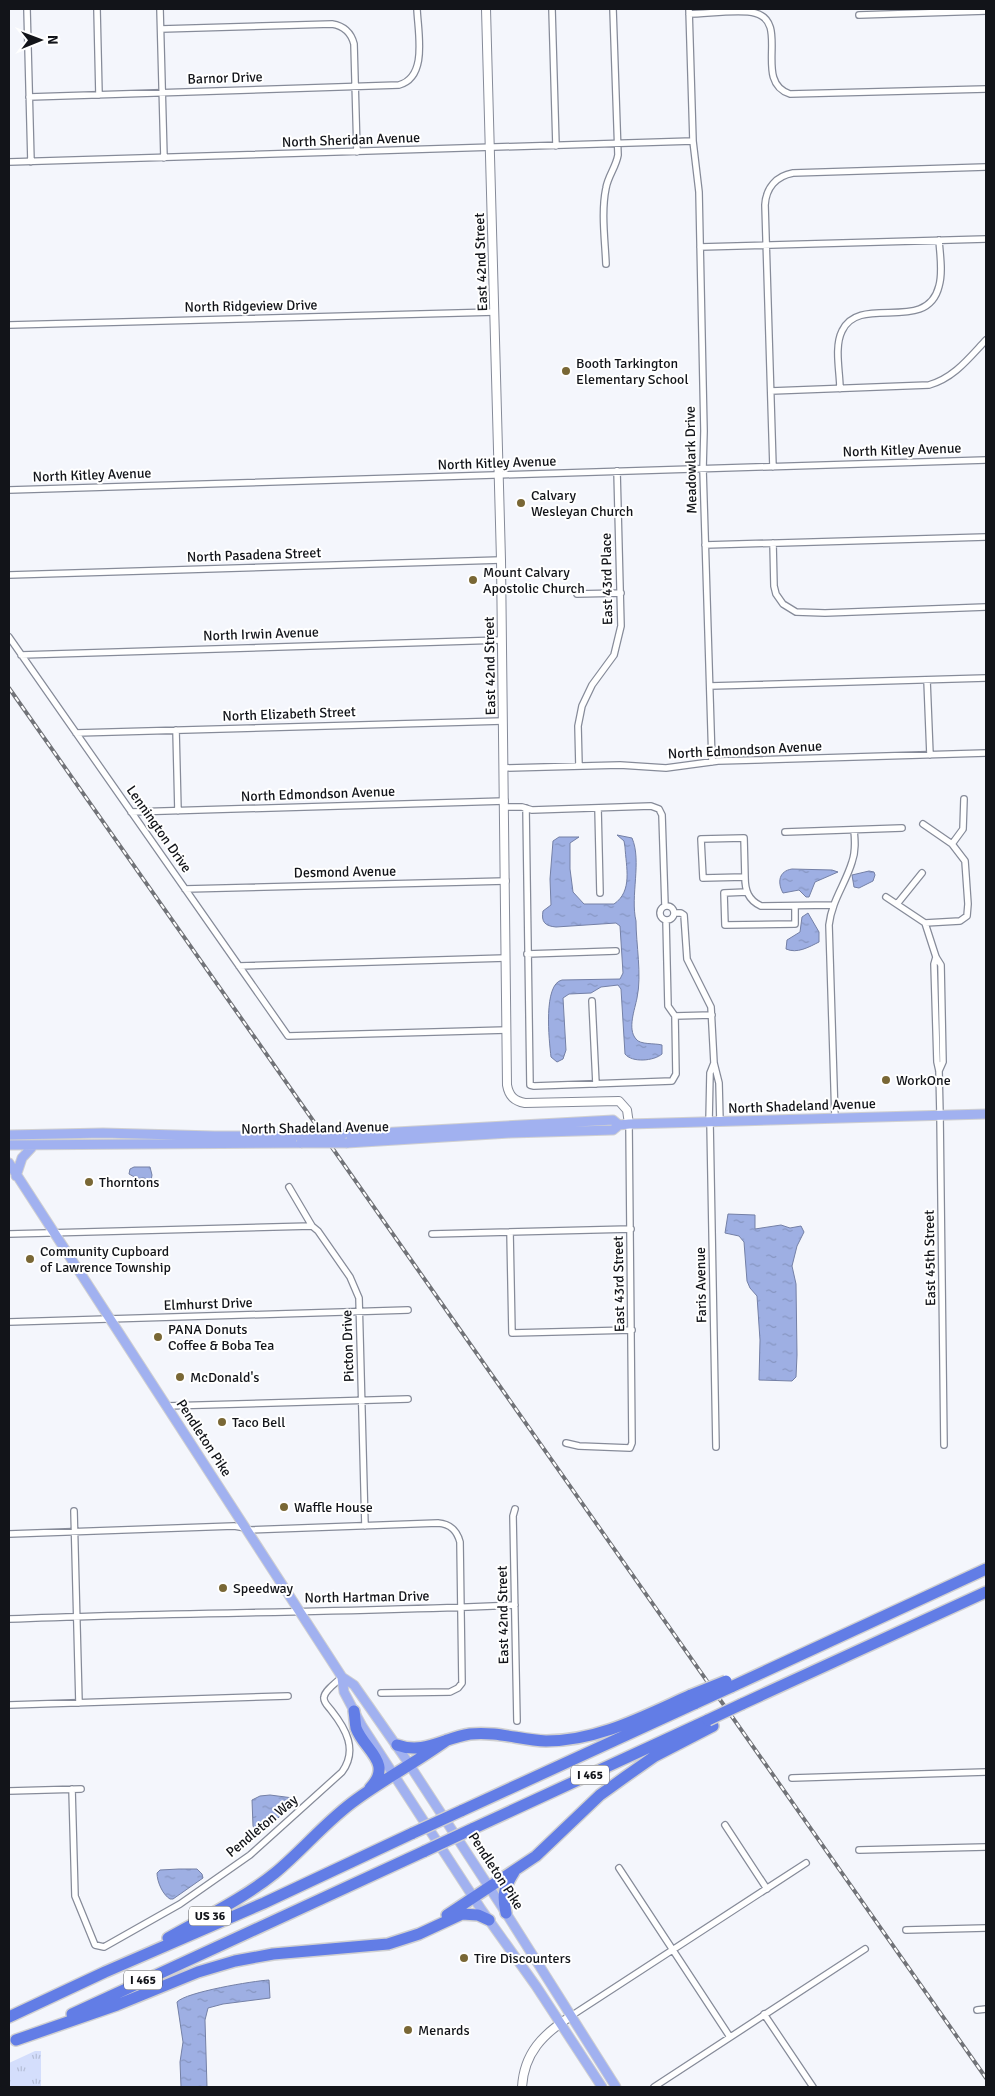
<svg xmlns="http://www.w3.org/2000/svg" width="995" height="2096" font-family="Signika,sans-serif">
  <defs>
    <pattern id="grass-tufts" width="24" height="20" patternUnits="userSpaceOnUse" patternTransform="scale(1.25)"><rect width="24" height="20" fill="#d4defc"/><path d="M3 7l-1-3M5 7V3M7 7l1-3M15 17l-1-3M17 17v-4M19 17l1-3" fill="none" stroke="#b5bed7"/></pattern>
    <pattern id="water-ripples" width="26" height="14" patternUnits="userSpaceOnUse" patternTransform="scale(1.25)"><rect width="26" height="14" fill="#9eafe3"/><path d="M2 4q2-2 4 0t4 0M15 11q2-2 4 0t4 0" fill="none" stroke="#8796c2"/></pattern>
  </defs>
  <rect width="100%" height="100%" fill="#f4f6fc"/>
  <!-- grass -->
  <path fill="url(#grass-tufts)" d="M35 2051H41V2087H9V2063Z"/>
  <!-- water -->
  <path fill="url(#water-ripples)" stroke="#7480a6" d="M617 835 632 838C642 861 630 896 636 921 636 944 642 975 637 998 635 1009 627 1029 636 1039 640 1045 655 1043 662 1045V1054C654 1061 632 1063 625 1054L621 989 618 985 601 987 591 993 569 994 563 998 566 1050 563 1059 557 1062 551 1057C549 1040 543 984 562 980L620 979 623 973 620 926 616 923 556 927C545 926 541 922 543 911L551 905 550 879 553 841 559 837H579L570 843V869L573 892 584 904H614C633 891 626 867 625 847L624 841Z
    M792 869 832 870 838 872 815 882 809 897H806L799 890 783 893C777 882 779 871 792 869Z
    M869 871 874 872 875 875 873 881 859 888 854 887 852 875Z
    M808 913 819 932V942C809 947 797 954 786 949L787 940 800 932 802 917Z
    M134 1167H150L152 1175 151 1181 144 1178 138 1179 129 1174 130 1169Z
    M728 1214 755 1215V1229L781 1225 790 1228 801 1226 804 1232 797 1246 792 1266 796 1284 797 1355 796 1377 792 1381 759 1380 760 1340 757 1296 750 1288 747 1281 744 1242 739 1236 725 1233Z
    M270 1795 293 1798 294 1803 290 1810 286 1811 263 1831 257 1834 253 1826 252 1800 260 1796Z
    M179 1869H197L202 1874 203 1878 173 1899H170C163 1895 157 1882 157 1873L160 1870Z
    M269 1980 270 1998 223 2004 208 2008 205 2020 207 2087H181L180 2062 183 2042 177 2002C186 1992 253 1981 269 1980Z"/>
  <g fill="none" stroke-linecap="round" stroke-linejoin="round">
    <defs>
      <path id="minor" d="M27 9 31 162
        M97 9 99 95
        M160 9 164 158
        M552 9 556 146
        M689 9 693 141 699 192 704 431 703 469 712 762
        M689 14C707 14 739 9 755 13 791 22 752 82 790 94L986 89
        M859 15 986 11
        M161 29 332 24C344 26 351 32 354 44L357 152
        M29 97 399 85C428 77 418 33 417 9
        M9 162 693 141
        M700 247 986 239
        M606 264C605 240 601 212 606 188 608 176 616 167 618 155L613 9
        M9 325 495 312
        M840 389C840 372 834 347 842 331 859 293 927 335 939 286 943 272 940 255 939 240
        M771 391 929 385C954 378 969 358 986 340
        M773 467 765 205C766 188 776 176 793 173L986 167
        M9 490 986 460
        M773 543 774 586 776 594 783 604 796 612 825 613 986 607
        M705 545 986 537
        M9 575 501 560
        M577 594 621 593
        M9 637 288 1036 507 1030
        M21 655 502 640
        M927 680 930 755
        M710 686 986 678
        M176 730 178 811
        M76 733 503 721
        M579 766 578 726 582 706 592 685 614 655 621 626 617 471
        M504 768 620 765 666 768 718 761 986 753
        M505 807H522L532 810 651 806 659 809 662 815 665 906
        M526 808 530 1085 534 1086 672 1081 676 1074 675 1016
        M598 808 600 893
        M131 812 505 801
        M785 832 902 828
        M744 838 745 877 703 878 701 839Z
        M952 844 963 829 964 799
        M745 877C745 890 748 900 761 906L833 905
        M185 889 506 881
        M747 892 724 893 725 925 795 924V906
        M886 897 925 923 960 921 967 916 968 904 965 861 952 844 923 824
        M897 904 922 873
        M660 913a7 7 0 1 1 14 0a7 7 0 1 1-14 0Z
        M674 913H681L684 915 687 959 711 1007 714 1063 719 1083 720 1122
        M666 920 668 1006 675 1016
        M925 923 936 957 941 965 943 1062 939 1071
        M527 954 616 951
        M936 957 934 964 937 1062 939 1071 940 1115 944 1445
        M239 966 506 958
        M592 1001 596 1084
        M675 1016 712 1015
        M835 1118 829 925C832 900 845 885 852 862 856 851 855 840 854 830
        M709 1122 710 1073 714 1063
        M710 1122 716 1447
        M289 1187 312 1226 318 1231 350 1277 359 1298 365 1526
        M510 1232 512 1333 632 1330
        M9 1234 312 1226
        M432 1234 631 1229
        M9 1322 408 1310
        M166 1406 408 1399
        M566 1443 579 1446 630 1448 632 1443 629 1124
        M515 1509 513 1516 517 1721
        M74 1511 79 1703
        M247 1530 438 1523C451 1524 457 1531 460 1542L462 1683 458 1688 450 1692 381 1693
        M9 1534 234 1526 246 1528
        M9 1619C178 1612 346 1613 515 1605
        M9 1705 288 1696
        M792 1778 986 1772
        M72 1789 75 1896 95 1945 104 1947 180 1904 250 1855 342 1772C358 1750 346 1729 331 1710 328 1706 323 1702 324 1697 325 1690 337 1682 342 1677
        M9 1791 81 1789
        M725 1825 767 1889
        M859 1850 986 1847
        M619 1868 730 2037
        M906 1930 986 1928
        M977 2010 986 2009
        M764 2014 813 2087
        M571 2016 806 1863
        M654 2087 865 1949"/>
      <path id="tertiary" d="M486 9 501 560 507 1085C509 1096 514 1101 525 1103L619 1101 627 1110 629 1124
        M522 2087C524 2053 543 2034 571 2016"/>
      <path id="primary" d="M9 1135 103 1133 214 1136H296
        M342 1135 613 1120 619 1125
        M347 1143 510 1133 613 1130 619 1125 629 1124 986 1114
        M9 1145 301 1143
        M9 1163 342 1677 354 1685 405 1758 506 1913 616 2087
        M16 1176 22 1158 34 1145
        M342 1678 344 1692 362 1726 481 1909 536 1986 602 2087"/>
      <path id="motorway" d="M731 1687 986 1569
        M742 1704 986 1592
        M354 1711C355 1717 355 1723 356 1728 364 1750 394 1763 370 1788
        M397 1745C424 1755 443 1738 470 1734 496 1731 521 1740 546 1741 598 1741 644 1716 691 1695
        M461 1811 696 1703
        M472 1829 708 1720
        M506 1913C502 1894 504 1888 514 1872
        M447 1915 536 1856 600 1795 625 1777 655 1756 713 1726
        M168 1938C205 1917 243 1899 275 1873 304 1849 327 1820 357 1799 386 1778 418 1761 447 1740
        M72 2014 425 1851
        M9 2017 105 1972 264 1903 413 1833
        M16 2040 117 2005 198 1972 235 1961 273 1954 388 1944 419 1934 462 1914 478 1915 489 1920"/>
    </defs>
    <!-- minor casing -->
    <use href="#minor" stroke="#868b99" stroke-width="8"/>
    <!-- tertiary casing -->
    <use href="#tertiary" stroke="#868b99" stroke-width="10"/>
    <!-- primary casing -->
    <use href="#primary" stroke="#d0d0d1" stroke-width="11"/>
    <!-- motorway casing -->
    <use href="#motorway" stroke="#d0d0d1" stroke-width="14"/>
    <!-- minor -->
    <use href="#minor" stroke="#fff" stroke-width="5.5"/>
    <!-- tertiary -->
    <use href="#tertiary" stroke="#fff" stroke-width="8"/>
    <!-- primary -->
    <use href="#primary" stroke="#a1b1f0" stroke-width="9"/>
    <!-- motorway -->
    <use href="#motorway" stroke="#627de6" stroke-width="11"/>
    <defs>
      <path id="rail" d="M9 688 986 2078"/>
    </defs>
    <!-- rail casing -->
    <use href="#rail" stroke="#717378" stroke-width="4"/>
    <!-- rail -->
    <use href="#rail" stroke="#fff" stroke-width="2" stroke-dasharray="5.5" stroke-linecap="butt"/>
    <defs>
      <path id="primary-bridge" d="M296 1136 342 1135
        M301 1143H347"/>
      <path id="motorway-bridge" d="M691 1695 726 1681
        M696 1703 731 1687
        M708 1720 742 1704
        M413 1833 461 1811
        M425 1851 472 1829"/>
    </defs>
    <!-- primary-bridge casing -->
    <use href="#primary-bridge" stroke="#d0d0d1" stroke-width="11" stroke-linecap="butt"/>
    <!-- motorway-bridge casing -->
    <use href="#motorway-bridge" stroke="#d0d0d1" stroke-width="14" stroke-linecap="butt"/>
    <!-- primary-bridge -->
    <use href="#primary-bridge" stroke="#a1b1f0" stroke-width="9"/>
    <!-- motorway-bridge -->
    <use href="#motorway-bridge" stroke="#627de6" stroke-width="11"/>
  </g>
  <!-- markers -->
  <g fill="#796735" stroke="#fff" stroke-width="2">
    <circle cx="566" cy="371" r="5"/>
    <circle cx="521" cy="503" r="5"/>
    <circle cx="473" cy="580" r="5"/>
    <circle cx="886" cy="1080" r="5"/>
    <circle cx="89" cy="1182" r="5"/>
    <circle cx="30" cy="1259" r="5"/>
    <circle cx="158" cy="1337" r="5"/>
    <circle cx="180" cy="1377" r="5"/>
    <circle cx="222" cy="1422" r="5"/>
    <circle cx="284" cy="1507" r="5"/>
    <circle cx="223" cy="1588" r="5"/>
    <circle cx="464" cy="1958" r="5"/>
    <circle cx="408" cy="2030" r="5"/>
  </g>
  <g text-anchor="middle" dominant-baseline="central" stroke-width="4" stroke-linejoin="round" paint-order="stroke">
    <!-- shield labels -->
    <g fill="#fff" stroke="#595a5e" stroke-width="1">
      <rect x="571" y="1765.5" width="38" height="19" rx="4"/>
      <rect x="189" y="1906.5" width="42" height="19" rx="4"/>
      <rect x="124" y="1970.5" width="38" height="19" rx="4"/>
    </g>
    <g font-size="12" font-weight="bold" fill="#121419">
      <text x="590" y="1775">I 465</text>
      <text x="210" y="1916">US 36</text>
      <text x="143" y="1980">I 465</text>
    </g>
    <!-- street labels -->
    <g font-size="14" fill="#121419" stroke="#fff">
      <text transform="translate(225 78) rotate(-2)">Barnor Drive</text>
      <text transform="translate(351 140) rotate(-2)">North Sheridan Avenue</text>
      <text transform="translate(481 262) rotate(-92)">East 42nd Street</text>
      <text transform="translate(251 306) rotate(-1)">North Ridgeview Drive</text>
      <text transform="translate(902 450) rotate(-2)">North Kitley Avenue</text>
      <text transform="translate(691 460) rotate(-91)">Meadowlark Drive</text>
      <text transform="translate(497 463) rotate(-2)">North Kitley Avenue</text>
      <text transform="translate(92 475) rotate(-2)">North Kitley Avenue</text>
      <text transform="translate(254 555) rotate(-2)">North Pasadena Street</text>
      <text transform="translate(607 579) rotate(-91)">East 43rd Place</text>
      <text transform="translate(261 634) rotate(-2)">North Irwin Avenue</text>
      <text transform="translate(490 666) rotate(-91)">East 42nd Street</text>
      <text transform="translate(289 714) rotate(-2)">North Elizabeth Street</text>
      <text transform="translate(745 750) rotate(-3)">North Edmondson Avenue</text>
      <text transform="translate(318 794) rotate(-2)">North Edmondson Avenue</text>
      <text transform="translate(159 829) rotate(55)">Lennington Drive</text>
      <text transform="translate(345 872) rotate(-1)">Desmond Avenue</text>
      <text transform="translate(802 1106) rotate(-2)">North Shadeland Avenue</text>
      <text transform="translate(315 1128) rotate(-1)">North Shadeland Avenue</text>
      <text transform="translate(930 1258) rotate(-91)">East 45th Street</text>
      <text transform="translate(619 1284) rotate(-91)">East 43rd Street</text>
      <text transform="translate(701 1285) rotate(-91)">Faris Avenue</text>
      <text transform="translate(208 1304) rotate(-2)">Elmhurst Drive</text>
      <text transform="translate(348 1346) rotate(-92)">Picton Drive</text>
      <text transform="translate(204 1438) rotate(57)">Pendleton Pike</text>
      <text transform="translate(367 1597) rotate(-1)">North Hartman Drive</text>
      <text transform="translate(503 1615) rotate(-91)">East 42nd Street</text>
      <text transform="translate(262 1826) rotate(-40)">Pendleton Way</text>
      <text transform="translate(496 1871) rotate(57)">Pendleton Pike</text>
    </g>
    <!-- poi labels -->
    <g font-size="14" fill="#121419" stroke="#fff" text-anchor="start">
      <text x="576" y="363">Booth Tarkington<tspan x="576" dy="16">Elementary School</tspan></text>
      <text x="531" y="495">Calvary<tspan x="531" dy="16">Wesleyan Church</tspan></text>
      <text x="483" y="572">Mount Calvary<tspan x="483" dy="16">Apostolic Church</tspan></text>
      <text x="896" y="1080">WorkOne</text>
      <text x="99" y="1182">Thorntons</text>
      <text x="40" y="1251">Community Cupboard<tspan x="40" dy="16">of Lawrence Township</tspan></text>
      <text x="168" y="1329">PANA Donuts<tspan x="168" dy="16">Coffee &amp; Boba Tea</tspan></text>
      <text x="190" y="1377">McDonald's</text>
      <text x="232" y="1422">Taco Bell</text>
      <text x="294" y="1507">Waffle House</text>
      <text x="233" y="1588">Speedway</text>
      <text x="474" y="1958">Tire Discounters</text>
      <text x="418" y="2030">Menards</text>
    </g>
  </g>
  <!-- border -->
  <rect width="995" height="2096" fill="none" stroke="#121419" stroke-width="20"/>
  <!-- north arrow -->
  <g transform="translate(40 40) rotate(89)" stroke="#ffffff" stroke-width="4" paint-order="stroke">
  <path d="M0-4L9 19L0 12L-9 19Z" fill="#121419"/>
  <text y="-8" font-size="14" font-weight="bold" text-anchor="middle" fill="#121419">N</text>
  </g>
</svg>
